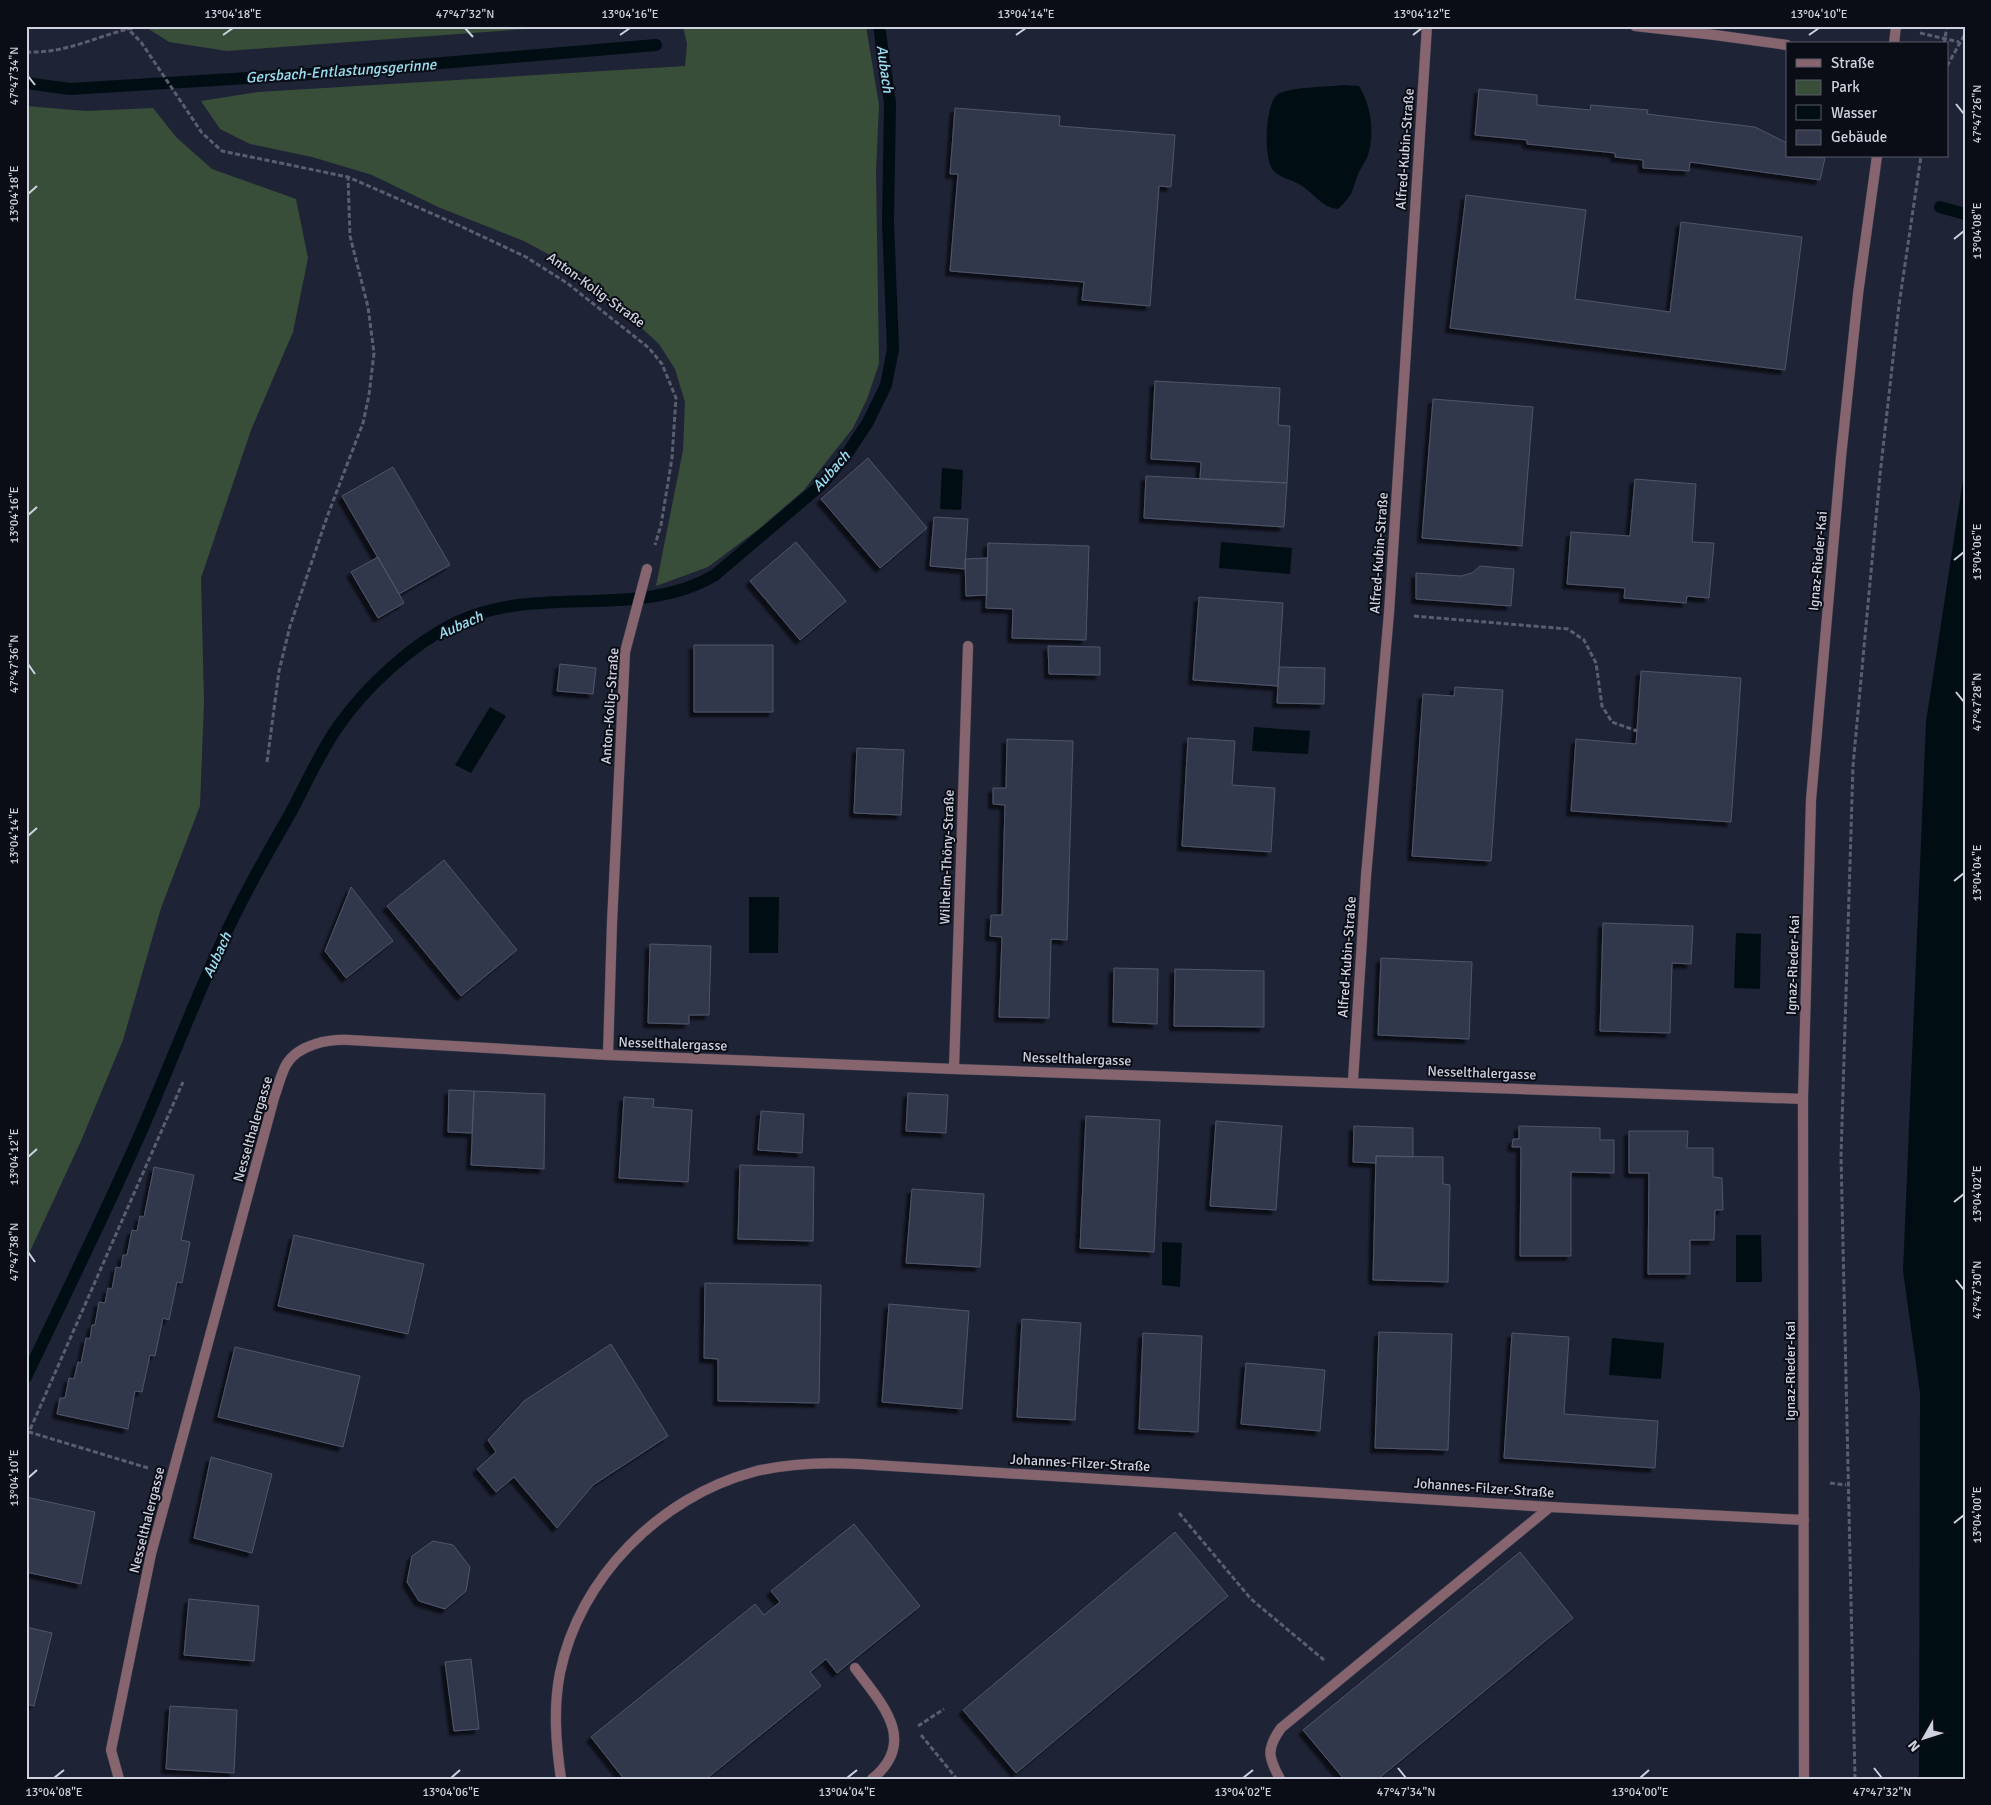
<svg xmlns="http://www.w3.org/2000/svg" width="1991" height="1805" font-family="Signika,sans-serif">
  <defs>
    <filter id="shadow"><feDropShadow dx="-4.5" dy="4.5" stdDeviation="1" flood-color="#0009"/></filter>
  </defs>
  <rect width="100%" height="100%" fill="#1f2336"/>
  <!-- green -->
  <path fill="#384e39" d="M144 26H566L227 51 169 42Z
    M683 26H866L879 105 876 171 879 364 867 399 853 428 804 490 760 528 708 567 656 586 683 450 685 402 675 369 659 344 581 272 524 241 438 207 372 175 312 157 250 144 220 129 201 101 258 92 685 66 687 44Z
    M26 106 86 111 153 108 176 137 212 169 296 199 308 258 293 332 251 430 201 578 204 702 200 806 161 908 123 1040 81 1141 26 1260Z"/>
  <!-- water -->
  <path fill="#000e14" d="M1343 85 1359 86C1371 105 1375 133 1368 155 1366 161 1362 166 1359 172 1351 192 1355 193 1338 209 1321 208 1312 190 1297 183 1289 179 1279 177 1273 170 1263 159 1265 103 1278 94 1290 87 1327 87 1343 85Z
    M1965 467V1779H1919L1920 1393 1903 1271 1926 722Z
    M942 468 963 470 961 510 940 509Z
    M1221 542 1292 548 1290 574 1219 568Z
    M490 707 506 716 471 773 455 765Z
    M1254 727 1310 731 1308 754 1252 751Z
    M749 897H779L778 953H749Z
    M1736 933 1761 934 1760 989 1734 988Z
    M1736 1235H1761L1762 1282H1736Z
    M1162 1242 1182 1243 1180 1287 1162 1285Z
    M1612 1338 1664 1343 1661 1379 1609 1375Z"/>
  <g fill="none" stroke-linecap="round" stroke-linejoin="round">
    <!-- stream -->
    <path stroke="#000e14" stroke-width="12" d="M26 83 70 89 311 74 656 45
      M1940 207 1965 214
      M26 1377C65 1295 105 1214 141 1132 168 1070 192 1007 220 946 240 901 265 857 290 814 305 786 319 754 337 728 365 687 412 644 457 622 540 583 638 621 715 575L821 485 845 457 868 422 886 385 893 349 888 222 890 103 879 26"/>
  </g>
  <!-- building -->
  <path fill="#33384c" stroke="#4f556a" filter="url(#shadow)" d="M1479 89 1537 95V105L1590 110 1591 105 1648 110 1647 114 1755 127 1787 143V156L1825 158 1820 180 1690 162 1689 171 1643 168V160L1615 157V153L1527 144V140L1475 135Z
    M955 108 1060 116 1059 126 1175 135 1171 187 1159 186 1150 306 1082 300 1084 282 950 271 958 174H950Z
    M1466 195 1586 210 1575 299 1670 312 1681 222 1802 237 1785 370 1450 328Z
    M1155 381 1280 388 1278 425 1290 426 1287 483 1200 479 1201 462 1151 459Z
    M1433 399 1533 407 1522 546 1422 538Z
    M868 458 927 528 880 568 821 499Z
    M393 467 450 565 399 594 342 496Z
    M1146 476 1287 483 1284 527 1144 518Z
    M1635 479 1696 484 1692 542 1714 543 1709 598 1687 596 1686 603 1624 598 1625 588 1567 584 1571 532 1630 536Z
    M934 517 968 519 965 569 930 566Z
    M796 542 846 601 800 640 750 581Z
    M988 543 1089 546 1086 640 1012 638 1013 609 986 608Z
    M378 557 404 603 378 618 351 572Z
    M987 558V595L966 596 965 559Z
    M1480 566 1514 569 1511 606 1416 599V573L1461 576 1472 573Z
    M1199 597 1283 603 1278 686 1193 680Z
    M694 645H773V712H694Z
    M1048 646 1100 647V675L1049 674Z
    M560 664 596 668 593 694 557 691Z
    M1279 667 1325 668 1324 704 1277 703Z
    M1641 671 1741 678 1731 822 1571 811 1576 739 1636 744Z
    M1455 687 1503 690 1491 861 1412 856 1423 694 1454 696Z
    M1188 738 1235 741 1232 785 1275 788 1271 852 1182 846Z
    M1007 739 1073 741 1067 940 1051 939 1049 1018 999 1017 1002 937 990 936 991 915H1002L1005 805 993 804V788H1006Z
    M857 748 904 750 901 815 854 813Z
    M444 860 517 950 461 996 387 906Z
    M351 887 393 941 346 978 325 951Z
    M1603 923 1693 926 1691 964 1672 963 1670 1033 1600 1031Z
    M650 944 711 946 709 1015H689V1024L648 1023Z
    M1381 958 1472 962 1469 1039 1378 1035Z
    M1114 968 1158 969 1157 1024 1113 1022Z
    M1175 969 1264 971V1027L1174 1026Z
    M449 1090 474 1091 472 1133 448 1132Z
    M474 1091 545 1094 544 1169 471 1165Z
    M908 1093 948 1095 946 1133 906 1131Z
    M624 1097 654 1099 653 1107 692 1110 688 1182 619 1178Z
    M761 1111 804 1114 802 1153 758 1150Z
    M1086 1116 1160 1120 1154 1252 1080 1248Z
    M1216 1121 1282 1126 1276 1210 1210 1206Z
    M1354 1126 1413 1128V1157L1376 1156V1163L1353 1162Z
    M1519 1126 1600 1128V1140H1614V1173L1571 1172V1256H1520L1521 1147H1512L1513 1139H1519Z
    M1629 1131H1688L1687 1148H1713V1177L1722 1178 1723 1210H1715L1714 1240H1690V1274H1648L1649 1173H1629Z
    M1376 1156 1443 1157V1184L1450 1185 1448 1282 1373 1280Z
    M740 1165 814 1167 813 1241 738 1239Z
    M154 1167 194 1175 181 1240 190 1242 182 1283 177 1282 169 1320 163 1318 155 1356 150 1355 142 1392 135 1391 128 1429 57 1414 60 1398H65L69 1378 74 1379 78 1362 81 1363 86 1338 90 1339 92 1325H95L99 1302 105 1303 108 1288 112 1289 116 1267 121 1268 123 1255H127L132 1230 137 1231 140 1216 144 1217Z
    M912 1189 984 1194 980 1267 906 1263Z
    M294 1235 424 1264 408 1334 278 1306Z
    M705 1283 821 1285 819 1403 718 1401V1359L704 1358Z
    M889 1304 969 1311 962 1409 882 1402Z
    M1022 1319 1081 1323 1075 1420 1017 1417Z
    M1379 1332 1452 1334 1448 1450 1375 1448Z
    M1143 1333 1202 1336 1198 1432 1139 1429Z
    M1512 1333 1569 1337 1564 1414 1658 1421 1655 1468 1504 1458Z
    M611 1344 668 1436 593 1485 557 1528 514 1477 496 1492 477 1469 496 1452 488 1440 524 1401Z
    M235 1347 360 1376 343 1447 218 1417Z
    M1246 1363 1325 1370 1320 1431 1241 1424Z
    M211 1457 272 1474 252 1553 194 1538Z
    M26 1497 95 1512 81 1584 26 1572Z
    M854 1524 920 1606 837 1673 826 1659 810 1672 821 1686 706 1779H624L591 1737 755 1604 764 1615 780 1602 771 1591Z
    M1175 1532 1228 1596 1016 1773 963 1710Z
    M433 1541 453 1545 470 1567 466 1591 445 1609 419 1601 407 1582 412 1556Z
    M1520 1552 1573 1618 1378 1779H1344L1303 1730Z
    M189 1599 259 1606 254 1661 184 1655Z
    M26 1627 52 1633 34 1706 26 1704Z
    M471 1659 479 1729 454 1731 445 1662Z
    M170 1706 237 1710 234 1773 166 1769Z"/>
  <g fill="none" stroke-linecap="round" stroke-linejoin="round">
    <defs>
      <path id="lane" d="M855 1668C881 1703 919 1741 872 1779
        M1280 1779C1268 1757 1266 1749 1281 1728L1550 1507"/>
      <path id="street" d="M1635 26 1715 35 1787 45
        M1894 44 1896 26
        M608 1055 612 923 625 652 647 569
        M954 1069 968 646
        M1353 1081 1366 876 1389 613 1427 26
        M119 1779 111 1750 151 1554 274 1098C278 1087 281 1074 286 1065 298 1044 329 1039 350 1040L608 1055 954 1069 1803 1099
        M561 1779C556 1744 553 1708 560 1673 579 1578 660 1497 753 1472 788 1463 824 1462 859 1464L1550 1507 1804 1520
        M1804 1779 1803 1099 1811 800 1841 457 1858 294 1877 156"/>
    </defs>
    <!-- lane casing -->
    <use href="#lane" stroke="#3b3f51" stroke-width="11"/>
    <!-- street casing -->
    <use href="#street" stroke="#3b3f51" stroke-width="11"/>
    <!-- path -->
    <path stroke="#5a5e6f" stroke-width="3" stroke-dasharray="5 2.5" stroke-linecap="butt" d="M125 26 141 42 202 133 222 151 348 177 456 224 526 257 567 283 649 348 662 364 676 398 672 458 661 525 655 545
      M1920 33 1959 42
      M1944 44 1947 26
      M26 52C71 54 102 32 144 26
      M1947 66 1965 34
      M1414 616 1568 629 1584 640 1596 663 1602 706 1612 722 1637 731
      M267 762 279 671 290 626 327 517 363 423 369 395 374 353 368 307 350 236 348 177
      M148 1468 29 1432 183 1082
      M1830 1483 1846 1485
      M1179 1513 1251 1599 1324 1660
      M918 1726 944 1709
      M921 1735 957 1779
      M1855 1779 1841 1156 1853 766 1880 475 1899 305 1921 156"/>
    <!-- lane -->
    <use href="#lane" stroke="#87656e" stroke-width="10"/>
    <!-- street -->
    <use href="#street" stroke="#87656e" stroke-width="10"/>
  </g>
  <!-- ticks -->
  <path fill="none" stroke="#ced1de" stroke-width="2" d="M465 28 473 37M223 35 233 28M620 35 630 28M1016 35 1026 28M1413 35 1422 28M1809 35 1819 28M28 76 35 85M1956 104 1964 114M28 194 37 186M1954 239 1964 231M28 515 37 507M1954 560 1964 552M28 664 35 674M1956 692 1964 702M28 836 37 828M1954 881 1964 873M28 1157 37 1149M1954 1202 1964 1194M28 1252 35 1262M1956 1280 1964 1290M28 1478 37 1470M1954 1523 1964 1515M1398 1768 1406 1778M1874 1768 1882 1778M54 1778 64 1770M451 1778 460 1770M847 1778 857 1770M1243 1778 1253 1770M1640 1778 1649 1770"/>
  <g text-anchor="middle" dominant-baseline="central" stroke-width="4" stroke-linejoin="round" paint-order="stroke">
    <!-- street labels -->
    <g font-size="14" fill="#ced1de" stroke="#0b0d16">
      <text transform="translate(1405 149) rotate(-86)">Alfred-Kubin-Straße</text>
      <text transform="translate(596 290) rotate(36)">Anton-Kolig-Straße</text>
      <text transform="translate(1379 553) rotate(-86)">Alfred-Kubin-Straße</text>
      <text transform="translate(1818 561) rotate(-85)">Ignaz-Rieder-Kai</text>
      <text transform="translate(610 706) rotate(-86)">Anton-Kolig-Straße</text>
      <text transform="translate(947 857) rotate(-88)">Wilhelm-Thöny-Straße</text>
      <text transform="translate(1347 957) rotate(-86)">Alfred-Kubin-Straße</text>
      <text transform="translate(1793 965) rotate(-88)">Ignaz-Rieder-Kai</text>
      <text transform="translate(673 1044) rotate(2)">Nesselthalergasse</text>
      <text transform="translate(1077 1059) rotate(2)">Nesselthalergasse</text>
      <text transform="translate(1482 1073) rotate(2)">Nesselthalergasse</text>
      <text transform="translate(253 1129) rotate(-74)">Nesselthalergasse</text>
      <text transform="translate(1790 1371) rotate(-90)">Ignaz-Rieder-Kai</text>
      <text transform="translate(1080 1463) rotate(3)">Johannes-Filzer-Straße</text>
      <text transform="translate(1484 1488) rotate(4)">Johannes-Filzer-Straße</text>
      <text transform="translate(147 1520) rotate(-76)">Nesselthalergasse</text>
    </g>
    <!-- water labels -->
    <g font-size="15" font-style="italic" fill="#9ae0f2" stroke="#0b0d16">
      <text transform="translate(885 69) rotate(82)">Aubach</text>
      <text transform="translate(341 71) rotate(-4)">Gersbach-Entlastungsgerinne</text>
      <text transform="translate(831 471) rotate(-48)">Aubach</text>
      <text transform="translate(460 625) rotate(-24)">Aubach</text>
      <text transform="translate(217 955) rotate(-65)">Aubach</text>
    </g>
  </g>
  <!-- border -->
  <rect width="1991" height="1805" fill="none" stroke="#0b0d16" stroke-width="55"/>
  <!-- legend -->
  <rect x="1786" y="42" width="162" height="115" fill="#0b0d16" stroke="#595b66"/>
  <rect x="1796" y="59" width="25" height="8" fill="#87656e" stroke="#595b66"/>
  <text x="1831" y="68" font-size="15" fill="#ced1de">Straße</text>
  <rect x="1796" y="80" width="25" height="15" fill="#384e39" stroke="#595b66"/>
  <text x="1831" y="92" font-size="15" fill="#ced1de">Park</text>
  <rect x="1796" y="105" width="25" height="15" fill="#000e14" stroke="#595b66"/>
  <text x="1831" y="118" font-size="15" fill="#ced1de">Wasser</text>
  <rect x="1796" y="130" width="25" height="15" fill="#33384c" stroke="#595b66"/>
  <text x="1831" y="142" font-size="15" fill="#ced1de">Gebäude</text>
  <!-- north arrow -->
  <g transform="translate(1924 1738) rotate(231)" stroke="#0b0d16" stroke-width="4" paint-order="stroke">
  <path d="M0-4L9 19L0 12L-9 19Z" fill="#ced1de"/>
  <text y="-8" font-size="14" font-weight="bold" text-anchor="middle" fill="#ced1de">N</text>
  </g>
  <rect x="28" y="28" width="1936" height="1750" fill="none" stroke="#ced1de" stroke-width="2"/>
  <g font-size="12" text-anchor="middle" fill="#ced1de">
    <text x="233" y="18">13°04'18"E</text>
    <text x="465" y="18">47°47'32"N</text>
    <text x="630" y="18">13°04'16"E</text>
    <text x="1026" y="18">13°04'14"E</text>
    <text x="1422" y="18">13°04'12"E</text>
    <text x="1819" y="18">13°04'10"E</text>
    <text transform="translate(14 76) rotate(-90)" y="4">47°47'34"N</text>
    <text transform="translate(1977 114) rotate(-90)" y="4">47°47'26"N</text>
    <text transform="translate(14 194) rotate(-90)" y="4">13°04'18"E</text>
    <text transform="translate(1977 231) rotate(-90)" y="4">13°04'08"E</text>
    <text transform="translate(14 515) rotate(-90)" y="4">13°04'16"E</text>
    <text transform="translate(1977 552) rotate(-90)" y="4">13°04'06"E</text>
    <text transform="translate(14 664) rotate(-90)" y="4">47°47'36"N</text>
    <text transform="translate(1977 702) rotate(-90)" y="4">47°47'28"N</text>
    <text transform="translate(14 836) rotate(-90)" y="4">13°04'14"E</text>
    <text transform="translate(1977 873) rotate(-90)" y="4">13°04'04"E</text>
    <text transform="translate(14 1157) rotate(-90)" y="4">13°04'12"E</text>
    <text transform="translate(1977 1194) rotate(-90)" y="4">13°04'02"E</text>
    <text transform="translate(14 1252) rotate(-90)" y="4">47°47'38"N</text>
    <text transform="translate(1977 1290) rotate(-90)" y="4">47°47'30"N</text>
    <text transform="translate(14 1478) rotate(-90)" y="4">13°04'10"E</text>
    <text transform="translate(1977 1515) rotate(-90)" y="4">13°04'00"E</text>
    <text x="54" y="1796">13°04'08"E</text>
    <text x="451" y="1796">13°04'06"E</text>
    <text x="847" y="1796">13°04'04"E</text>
    <text x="1243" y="1796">13°04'02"E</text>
    <text x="1406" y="1796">47°47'34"N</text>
    <text x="1640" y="1796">13°04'00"E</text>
    <text x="1882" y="1796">47°47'32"N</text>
  </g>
</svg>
